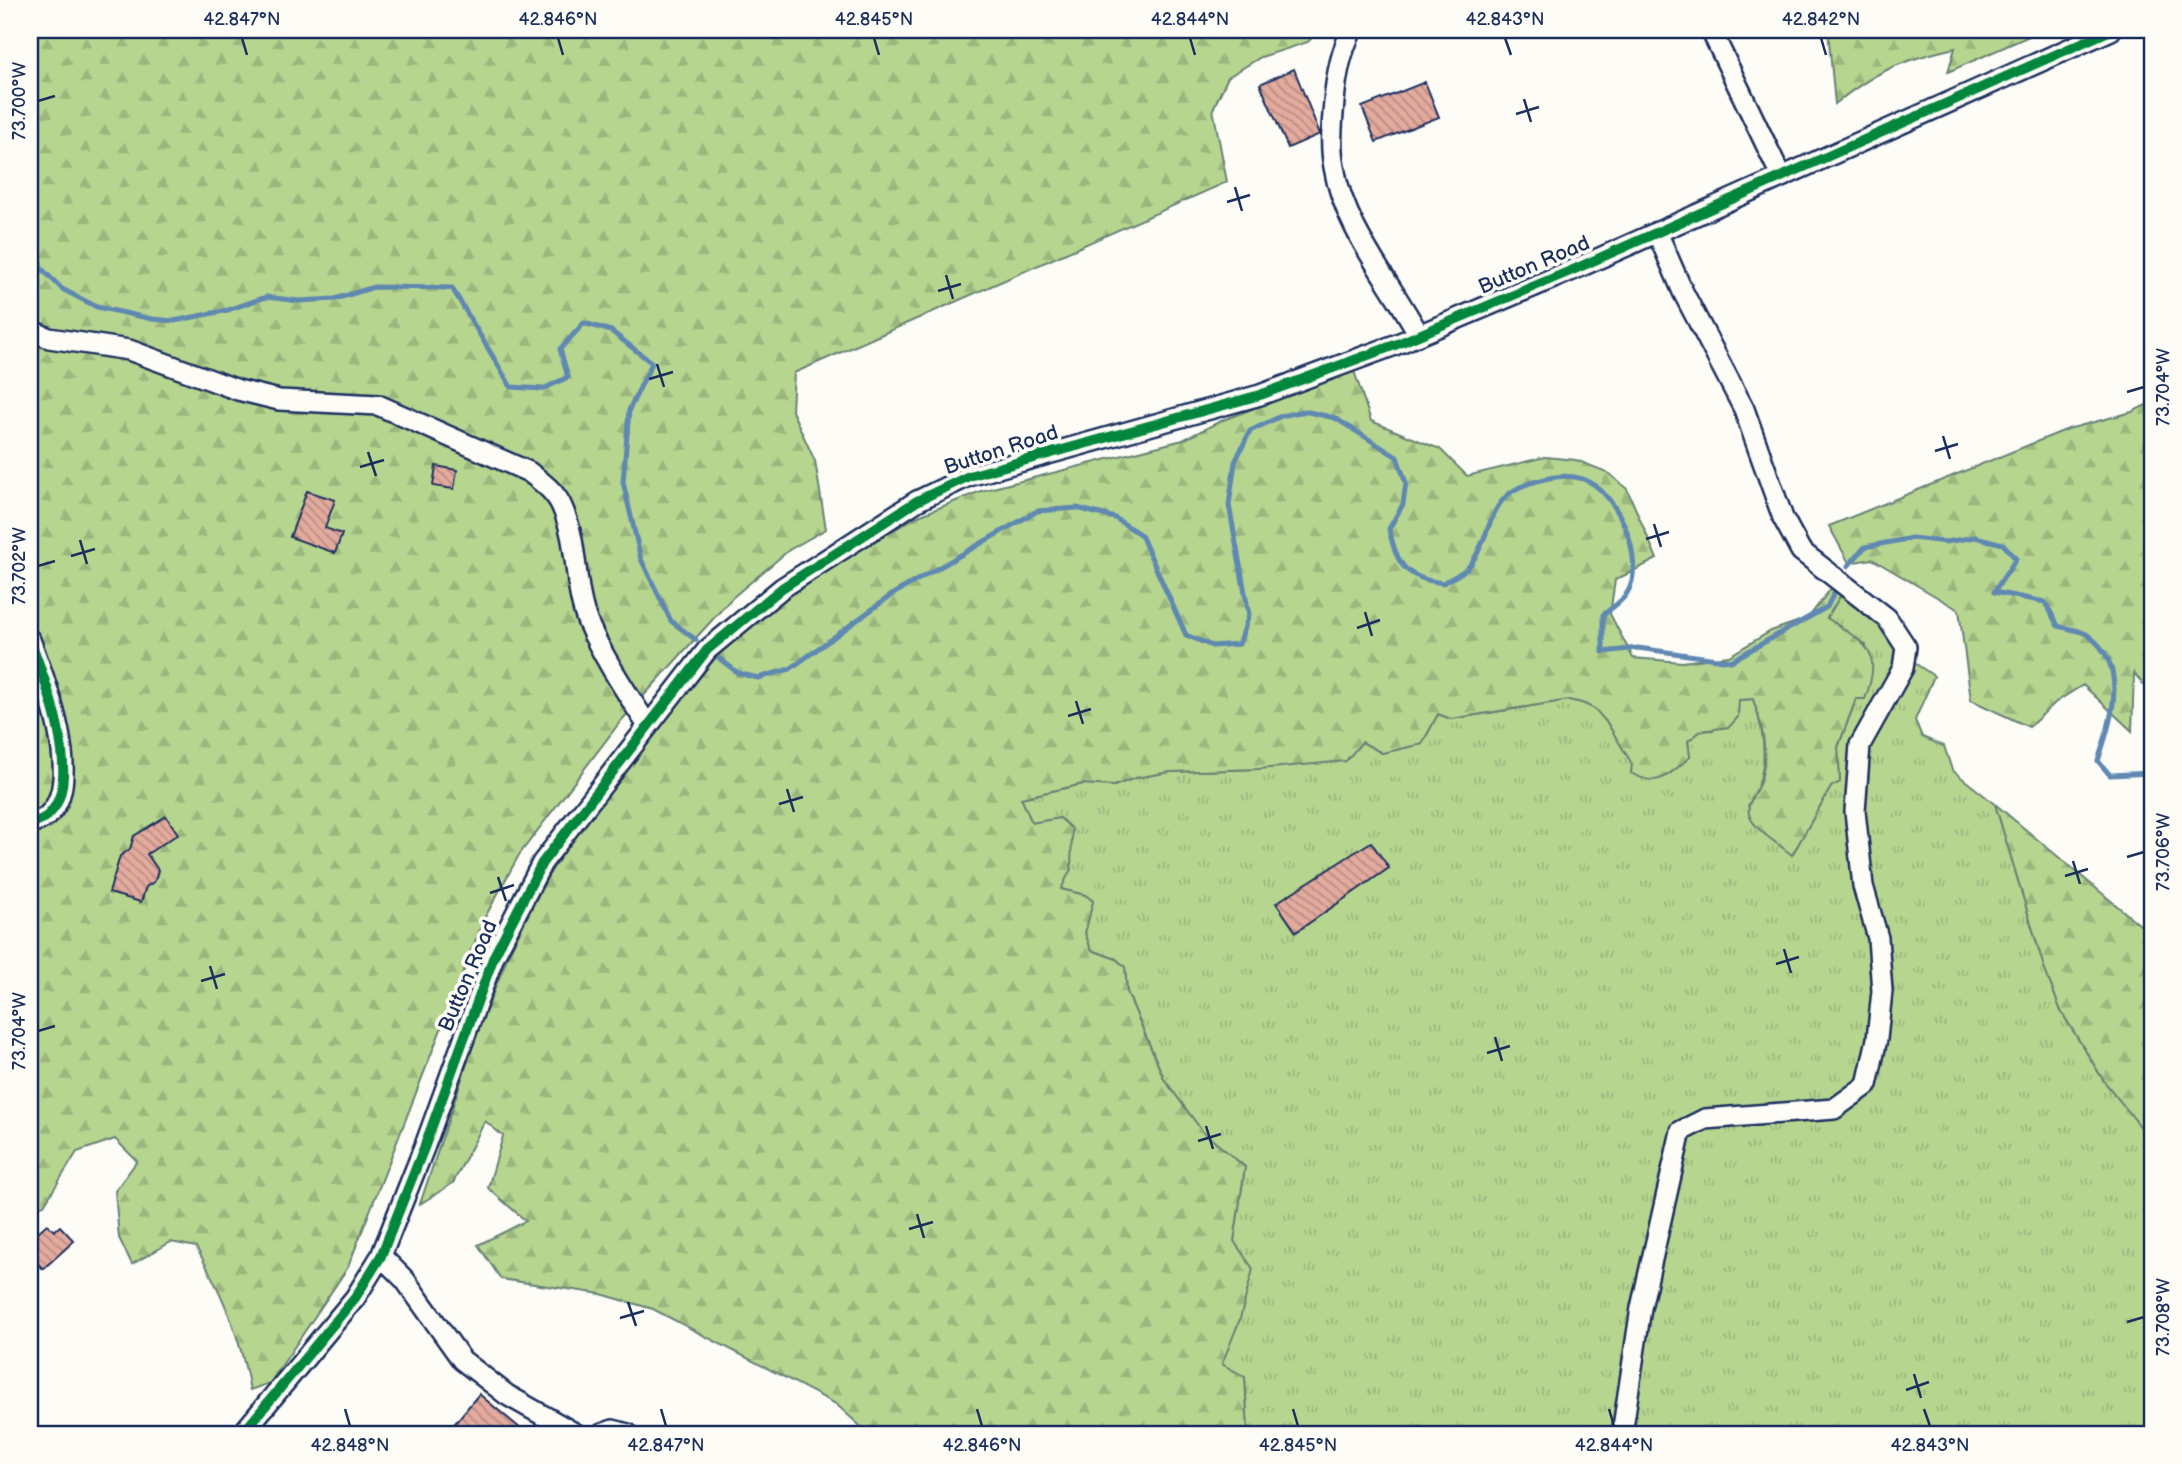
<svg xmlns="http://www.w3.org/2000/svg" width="2182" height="1464" font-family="'Balsamiq Sans',sans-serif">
  <defs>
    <pattern id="grass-tufts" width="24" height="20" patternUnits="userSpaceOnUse" patternTransform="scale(1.75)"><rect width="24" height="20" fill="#b6d58f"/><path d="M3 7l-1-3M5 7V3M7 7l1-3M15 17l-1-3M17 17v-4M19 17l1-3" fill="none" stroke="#9cb77e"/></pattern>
    <pattern id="forest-firs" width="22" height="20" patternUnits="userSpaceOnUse" patternTransform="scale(1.75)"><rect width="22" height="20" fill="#b6d58f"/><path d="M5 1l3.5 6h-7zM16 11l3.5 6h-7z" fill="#9cb77e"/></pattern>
    <pattern id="building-back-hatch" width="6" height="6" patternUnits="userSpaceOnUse" patternTransform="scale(1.75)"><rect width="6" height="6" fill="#e3aa9d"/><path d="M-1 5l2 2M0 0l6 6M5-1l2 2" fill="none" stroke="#b78b83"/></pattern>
  </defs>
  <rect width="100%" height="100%" fill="#fdfcf7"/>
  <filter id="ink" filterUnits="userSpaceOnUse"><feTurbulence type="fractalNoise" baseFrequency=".0143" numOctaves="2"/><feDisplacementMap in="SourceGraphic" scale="14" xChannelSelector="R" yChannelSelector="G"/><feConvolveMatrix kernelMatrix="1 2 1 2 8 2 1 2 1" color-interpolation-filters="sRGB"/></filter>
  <g filter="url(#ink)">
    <!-- grass -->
    <path fill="url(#grass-tufts)" stroke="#688276" stroke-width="2" d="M1848 583 1907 658 1934 676 1915 720 1922 737 1944 746 1952 770 1995 804 2045 970 2061 1011 2104 1081 2152 1141V1434H1248L1245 1377 1221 1364 1240 1319 1234 1241 1245 1167 1203 1133 1164 1079 1127 992 1125 967 1116 959 1091 950 1085 933 1093 901 1085 895 1061 889 1060 818 1032 823 1021 798 1083 784 1114 786 1135 778 1170 772 1258 769 1296 764 1362 742 1382 753 1422 744 1438 714 1451 719 1569 700 1582 703 1595 708 1608 724 1633 764 1631 773 1690 757 1688 741 1701 731 1713 730 1739 700 1753 699C1766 736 1770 771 1748 806L1792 855 1831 787 1840 782 1838 748 1856 699 1866 645 1827 618Z"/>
    <!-- forest -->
    <path fill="url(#forest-firs)" stroke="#688276" stroke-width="2" d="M30 30H1319L1308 42 1261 57 1228 77 1213 109 1227 182 794 373 792 411 815 461 826 529 789 550 732 598 620 722 519 855 484 919 348 1267 270 1383 250 1390C240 1335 223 1295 196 1247L171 1242 132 1264 119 1238 115 1191 137 1161 115 1139 77 1152 44 1205 30 1210Z
      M1828 30H2043L1948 72 1955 48C1905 59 1875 71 1835 104Z
      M1354 371 1371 421 1440 449 1467 476 1545 457 1576 460 1607 472 1627 489 1657 559 1615 580 1610 614 1633 658 1682 662 1729 656 1771 631 1808 618 1833 586 1848 583 1827 618C1865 644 1884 649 1865 699H1856L1838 747 1840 782 1831 787 1792 855C1780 845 1759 833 1751 819 1743 806 1757 793 1761 779 1769 752 1762 725 1753 699L1739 700 1738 717 1729 727 1701 731 1688 741 1690 757C1668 775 1659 789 1631 773L1632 764 1608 724 1595 709 1582 703 1569 700 1451 719 1438 714 1422 744 1382 753 1362 742 1346 761 1258 769 1170 772 1135 778 1114 786 1083 784 1021 798 1032 823 1060 818 1072 829 1071 869 1061 889 1085 895 1093 901 1085 933 1091 950 1116 959 1125 967 1127 992 1164 1079 1203 1132 1245 1167 1234 1241 1253 1269 1240 1319 1222 1364 1245 1377 1248 1434H869L836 1404 653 1309 601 1294 501 1279 478 1245 526 1221 488 1188 503 1136 485 1121 453 1183 420 1204 479 1028 510 951 547 878 583 821 717 656 784 595 916 517 981 491 1183 440 1223 420Z
      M2152 402V694L2134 673 2132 731 2083 685 2056 702 2029 727 1971 700 1959 610 1872 559 1849 563 1829 526 2068 429 2132 412Z
      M1995 804 2152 935V1141L2104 1081 2061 1011 2045 970Z"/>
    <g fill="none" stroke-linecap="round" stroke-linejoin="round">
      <!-- stream -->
      <path stroke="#5f88b2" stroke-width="5" d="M30 221 41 268 62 289 97 307 152 319 174 321 228 310 266 297 299 301 335 299 374 287 452 288 511 387 543 389 568 377 560 349 584 323 611 331 652 363 629 410 623 482 641 559 671 621 696 640
        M1848 566 1865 547 1912 538 1946 542 1975 537 2003 544 2016 559 1994 592 2045 602 2058 626C2067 629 2082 630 2089 636 2130 667 2111 720 2098 761L2110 775 2152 773
        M720 659 738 673 758 678 790 669 893 594 1037 511 1077 508 1115 518 1141 535 1186 635 1212 646 1239 644 1249 615 1229 505 1235 462 1250 431 1281 416 1304 411 1335 418 1397 457 1406 483 1403 504 1389 529C1397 565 1405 578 1443 583 1451 578 1464 573 1470 565 1491 538 1487 502 1520 487 1539 479 1562 472 1583 479 1618 491 1647 561 1627 593 1622 602 1610 609 1603 615V652L1638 648 1731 661 1827 607 1834 593"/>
    </g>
    <!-- building -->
    <path fill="url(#building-back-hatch)" stroke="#1b2f5e" stroke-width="2" d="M1294 69 1320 134 1288 148 1260 84Z
      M1425 82 1439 117 1376 142 1362 107Z
      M436 466 457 470 454 489 433 486Z
      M307 491 335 500 325 528 342 534 335 553 290 537Z
      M166 816 178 834 147 854 158 870 155 881 146 887 141 902 109 893 120 856 130 849 134 836Z
      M1371 842 1389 868 1296 932 1276 903Z
      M47 1224 54 1231 60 1226 74 1241 43 1269 30 1255V1239Z
      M479 1394 527 1434H446Z"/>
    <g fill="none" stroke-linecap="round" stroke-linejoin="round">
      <defs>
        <path id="minor" d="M1352 30C1340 53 1336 77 1334 102 1332 124 1330 146 1334 167 1344 228 1390 281 1419 335
          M1711 30 1781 176
          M30 330 49 338 129 350 238 390 279 400 378 405 529 472C542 482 556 492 562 507 579 544 573 586 588 623 604 659 627 693 648 726
          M30 640C45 679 84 780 49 814 45 819 35 822 30 824
          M381 1256 405 1280 462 1360 507 1395 576 1434
          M242 1434 355 1298 381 1256 424 1148 494 956 542 863 707 650 782 588 917 501 969 476 1260 395 1395 345 1575 269 2111 30
          M602 1434 613 1430 628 1434
          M1622 1434 1641 1308 1681 1131 1705 1119 1834 1109 1867 1085 1877 1039 1882 991 1878 938 1863 886 1855 811 1860 745 1903 668 1906 647 1887 618 1801 551 1783 518 1744 409 1683 292 1657 232"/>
      </defs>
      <!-- minor casing -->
      <use href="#minor" stroke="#1b2f5e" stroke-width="24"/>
      <!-- minor -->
      <use href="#minor" stroke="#fdfcf7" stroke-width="19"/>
      <defs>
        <path id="cycleway" d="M30 640C45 679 84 780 49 814 45 819 35 822 30 824
          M242 1434 355 1298 381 1256 424 1148 494 956 542 863 707 650 782 588 917 501 969 476 1260 395 1395 345 1575 269 2111 30"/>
      </defs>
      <!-- cycleway casing -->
      <use href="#cycleway" stroke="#fdfcf7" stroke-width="15"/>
      <!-- cycleway -->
      <use href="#cycleway" stroke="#00873e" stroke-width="10"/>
    </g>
  </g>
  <!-- ticks -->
  <path fill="none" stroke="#1b2f5e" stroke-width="2.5" d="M242 38 247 55M558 38 563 55M874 38 879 55M1190 38 1195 55M1505 38 1511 55M1821 38 1826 55M1524 99 1531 122M38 101 55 96M1516 114 1539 107M1235 187 1242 211M1227 202 1250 195M946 275 953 299M938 291 961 284M657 364 664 387M649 379 673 372M2127 392 2144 387M1943 436 1950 459M1935 451 1958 444M368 452 376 476M360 467 384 460M1654 524 1661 547M1646 539 1669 532M80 540 87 564M71 556 95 549M38 566 55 561M1365 612 1372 636M1357 628 1380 620M1076 701 1083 724M1068 716 1091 709M787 789 794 812M779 804 803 797M2127 857 2144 852M2073 861 2080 884M2065 876 2088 869M498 877 506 901M490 893 514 885M1784 949 1791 973M1776 964 1799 957M210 966 217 989M201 981 225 974M38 1031 55 1026M1495 1037 1502 1061M1487 1053 1510 1046M1206 1126 1213 1149M1198 1141 1221 1134M917 1214 924 1238M909 1229 933 1222M628 1302 636 1326M620 1318 644 1311M2127 1322 2144 1317M1914 1374 1921 1398M1906 1390 1929 1382M345 1409 350 1426M661 1409 666 1426M977 1409 982 1426M1293 1409 1298 1426M1609 1409 1614 1426M1924 1409 1930 1426"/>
  <g text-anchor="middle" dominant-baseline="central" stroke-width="7" stroke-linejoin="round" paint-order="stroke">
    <!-- street labels -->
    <g font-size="21" fill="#1b2f5e" stroke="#fdfcf7">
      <text transform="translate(1534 265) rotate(-23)">Button Road</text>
      <text transform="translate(1001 450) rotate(-18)">Button Road</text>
      <text transform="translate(468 976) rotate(-67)">Button Road</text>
    </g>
  </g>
  <!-- margin -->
  <rect width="2182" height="1464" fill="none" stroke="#fdfcf7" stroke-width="77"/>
  <rect x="38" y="38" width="2106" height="1388" fill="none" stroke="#1b2f5e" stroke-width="2.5"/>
  <g font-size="18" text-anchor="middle" fill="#1b2f5e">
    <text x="242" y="25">42.847°N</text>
    <text x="558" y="25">42.846°N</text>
    <text x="874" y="25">42.845°N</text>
    <text x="1190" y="25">42.844°N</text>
    <text x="1505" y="25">42.843°N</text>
    <text x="1821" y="25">42.842°N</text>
    <text transform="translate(19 101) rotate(-90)" y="6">73.700°W</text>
    <text transform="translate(2163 387) rotate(-90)" y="6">73.704°W</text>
    <text transform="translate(19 566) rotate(-90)" y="6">73.702°W</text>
    <text transform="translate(2163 852) rotate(-90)" y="6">73.706°W</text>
    <text transform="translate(19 1031) rotate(-90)" y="6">73.704°W</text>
    <text transform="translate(2163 1317) rotate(-90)" y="6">73.708°W</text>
    <text x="350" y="1451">42.848°N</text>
    <text x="666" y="1451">42.847°N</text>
    <text x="982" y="1451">42.846°N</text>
    <text x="1298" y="1451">42.845°N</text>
    <text x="1614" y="1451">42.844°N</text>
    <text x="1930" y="1451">42.843°N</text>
  </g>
</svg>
